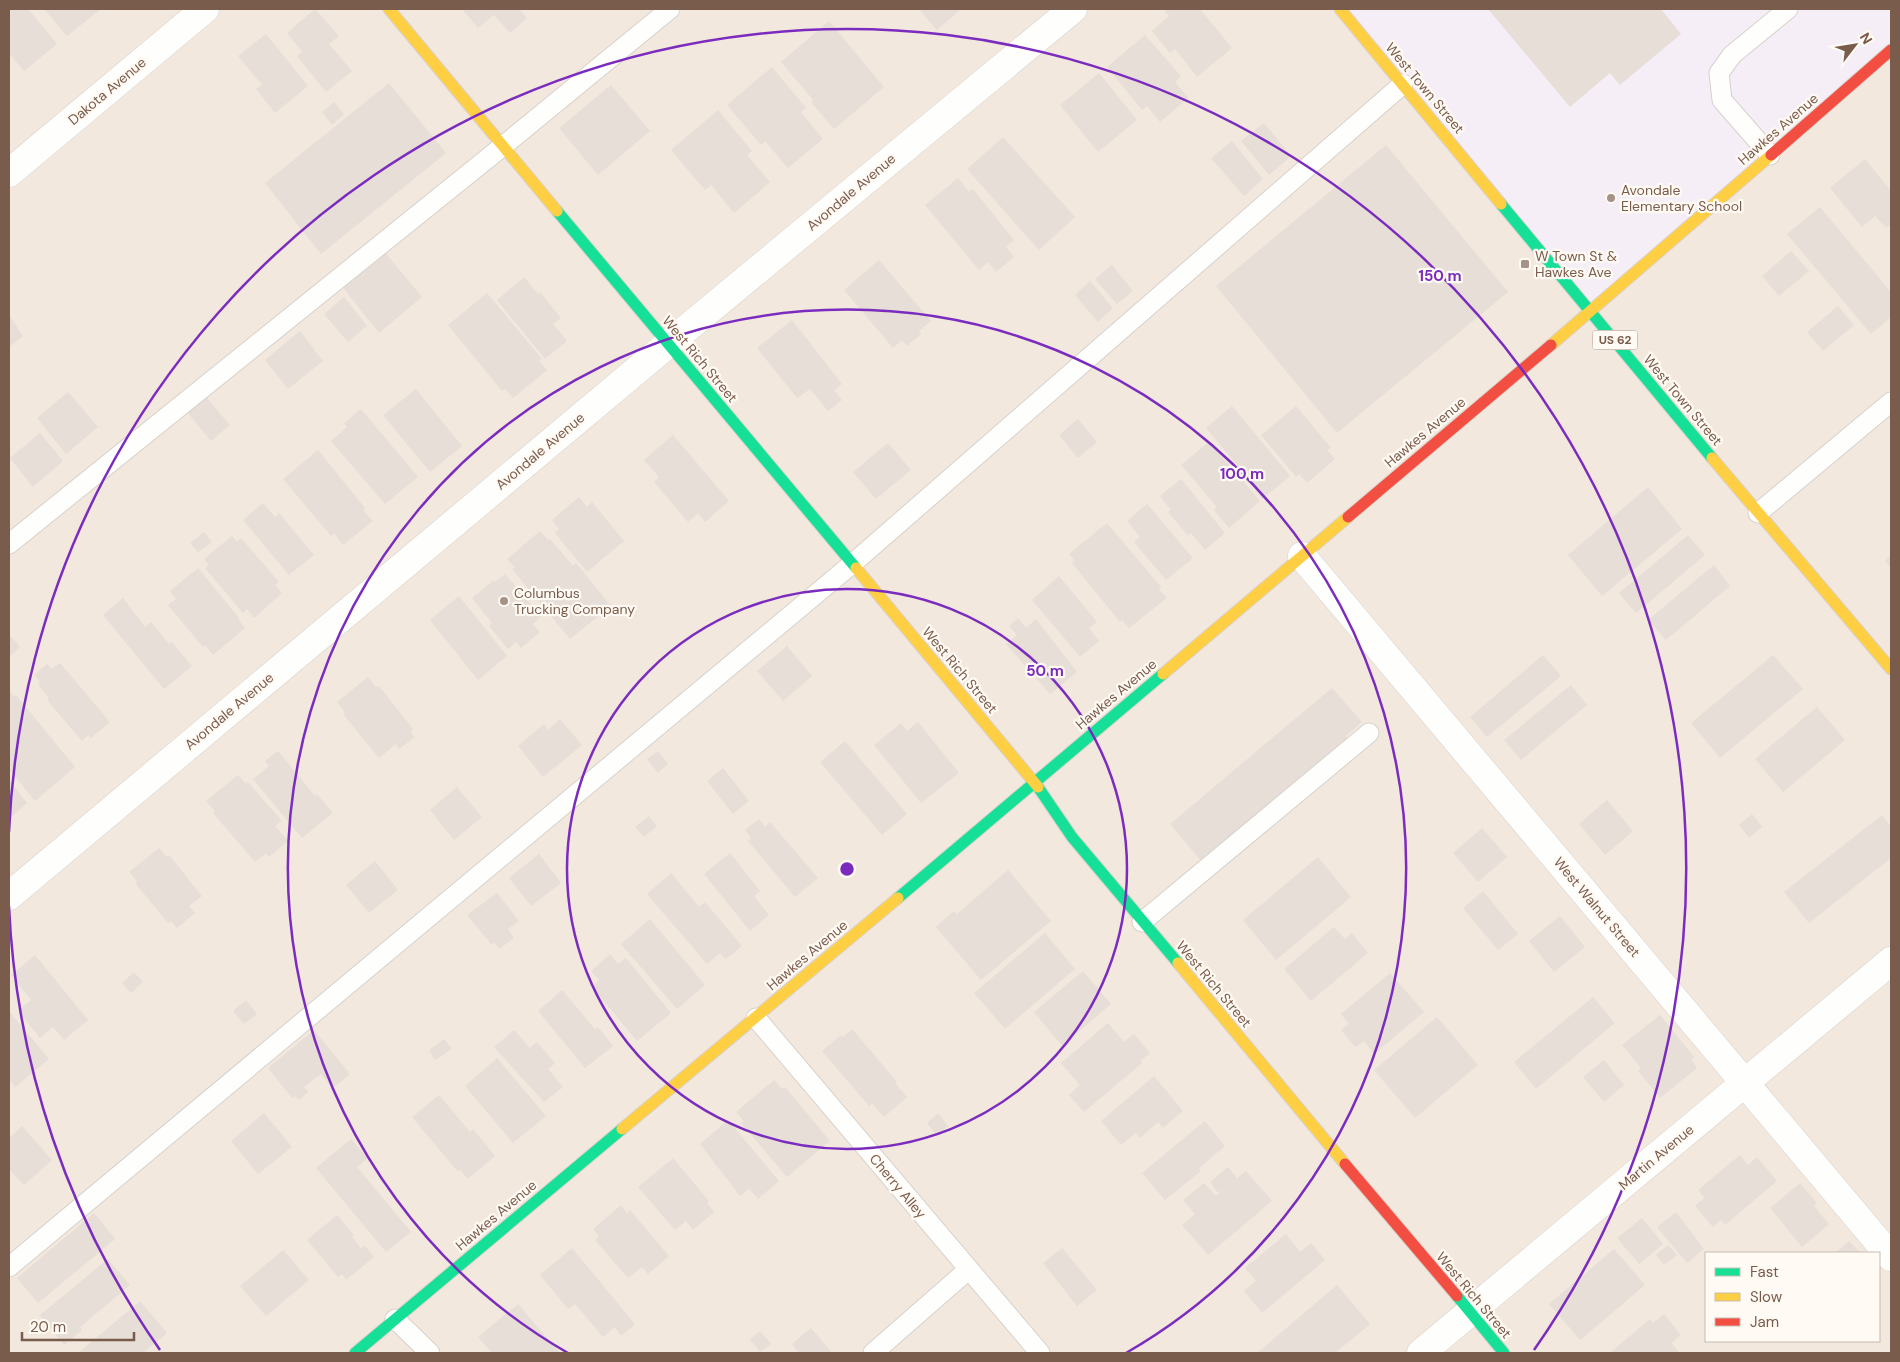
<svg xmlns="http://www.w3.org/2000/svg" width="1900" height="1362" font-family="'DM Sans',sans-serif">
  <rect width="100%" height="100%" fill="#f9f5f0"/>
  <!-- residential -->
  <path fill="#f2e8de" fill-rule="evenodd" d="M9 9H1340L1891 58V1353H9ZM1706 1253H1879V1341H1706Z"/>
  <!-- education -->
  <path fill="#f6eef6" d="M1340 9H1891V58L1591 311Z"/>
  <!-- building -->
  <path fill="#e6ded7" d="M9 9H28L57 44 24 71 9 53Z
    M44 9H101L67 36Z
    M315 9 339 36 329 44 352 71 326 92 297 56 302 52 287 33Z
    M462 9H519L527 18 510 33 494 15 478 28Z
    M919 9H961L937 30Z
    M1166 9H1200L1232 48 1197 77 1175 49 1170 53 1152 31 1169 16 1164 10Z
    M1488 9H1661L1681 34 1620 85 1610 73 1570 107Z
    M829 21 884 87 834 129 811 102 813 100 781 62Z
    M266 34 308 86 275 113 256 89 262 85 238 56Z
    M1145 35 1181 76 1175 82 1188 98 1160 122 1147 106 1142 110 1107 67Z
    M772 67 806 108 801 112 823 139 788 168 765 141 761 145 727 105Z
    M1099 73 1137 120 1098 152 1060 105Z
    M389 83 446 153 321 254 265 183Z
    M611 85 650 131 598 175 559 128Z
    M334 102 344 114 332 125 322 112Z
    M718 110 752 151 747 155 770 182 734 213 711 185 705 190 671 150Z
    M1264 123 1291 156 1269 175 1241 141Z
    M1003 137 1075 217 1039 250 967 169Z
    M1232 141 1263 179 1244 196 1211 158Z
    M1386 145 1508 292 1337 433 1216 286Z
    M1865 159 1891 191V224L1886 228 1875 216 1862 227 1830 188Z
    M958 178 969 192 973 189 1014 240 1006 247 1014 257 996 272 988 262 979 270 925 205Z
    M1820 207 1891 292V317L1871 334 1787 234Z
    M383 250 422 297 379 333 341 285Z
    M1791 251 1809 271 1779 296 1762 276Z
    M879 260 931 321 919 331 921 334 907 346 902 340 893 348 844 290Z
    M1112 265 1133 291 1117 304 1095 279Z
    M524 277 538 294 540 292 561 318 553 324 567 341 545 359 497 300Z
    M1090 281 1113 308 1098 322 1075 295Z
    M487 293 542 359 539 361 547 370 513 398 505 389 502 391 448 325Z
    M344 297 367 326 348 342 324 314Z
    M1838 306 1854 325 1823 351 1807 332Z
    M9 315 23 336 9 347Z
    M792 320 842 384 834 390 842 400 828 411 810 389 797 398 757 348Z
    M300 331 323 361 288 389 265 360Z
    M416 389 462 446 430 472 383 415Z
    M68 392 98 427 66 454 37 418Z
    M205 396 230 425 211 441 187 412Z
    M1232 406 1290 476 1262 499 1247 480 1249 479 1206 428Z
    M1296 406 1331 448 1327 450 1335 459 1307 483 1299 474 1296 477 1261 435Z
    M361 409 418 477 385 504 331 441 347 427 344 423Z
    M1078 419 1097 442 1078 458 1059 435Z
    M40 433 63 461 33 487 10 458Z
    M673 435 729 501 705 522 698 513 688 522 654 482 659 477 644 460Z
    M1209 442 1260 501 1229 528 1214 510 1217 507 1181 465Z
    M888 443 911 470 876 499 853 472Z
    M318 450 365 508 363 510 373 521 343 545 334 533 331 536 283 479Z
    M1181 479 1225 533 1205 550 1191 533 1188 536 1168 512 1171 510 1160 496Z
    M1648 487 1682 529 1602 596 1568 555Z
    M579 497 587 507 592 502 624 541 587 572 555 533 559 529 552 520Z
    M263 503 275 517 279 513 314 555 289 575 243 520Z
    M1147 504 1193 558 1166 580 1134 542 1140 537 1127 521Z
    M1107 523 1161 587 1159 589 1167 598 1129 628 1122 620 1120 622 1072 563 1075 561 1069 554Z
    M540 531 548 540 550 539 573 566 576 563 611 606 570 639 512 569 515 568 507 559Z
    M204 532 212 542 198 552 190 543Z
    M1688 535 1705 555 1636 613 1619 593Z
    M232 536 237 542 241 538 279 582 275 585 282 593 254 618 247 609 243 613 205 568 209 565 204 559Z
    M1891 555V568L1885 561Z
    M1714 565 1730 586 1666 640 1648 620Z
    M198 568 239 618 238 619 245 628 213 655 205 645 203 647 168 605 176 599 170 591Z
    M505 574 541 616 533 624 540 632 521 648 516 642 508 649 489 626 492 623 472 598 494 580 495 582Z
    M1059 576 1097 622 1089 628 1099 641 1080 657 1032 600Z
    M459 596 507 656 478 680 430 620Z
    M123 598 145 627 151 622 169 644 172 642 192 666 164 689 103 615Z
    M1018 618 1026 628 1036 619 1077 672 1050 694 1006 644 1017 635 1009 626Z
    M9 634 20 647 9 657Z
    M787 646 812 676 783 701 757 671Z
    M1543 655 1561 676 1487 737 1470 717Z
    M1773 655 1803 689 1720 758 1691 723Z
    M60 663 110 722 91 738 88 735 82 741 47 700 49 698 38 684 40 682 34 675 47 664 52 669Z
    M368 677 376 687 379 686 413 729 410 732 415 737 399 749 396 744 379 758 343 714 345 712 337 702Z
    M1571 685 1587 705 1521 760 1504 740Z
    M1332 688 1362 722 1346 736 1349 740 1203 863 1170 824Z
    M9 690 14 697 16 695 75 767 35 801 9 769Z
    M1817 707 1845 740 1783 792 1755 759Z
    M560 719 582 745 543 777 518 746 544 724 548 730Z
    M918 722 959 773 921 803 874 745 901 723 907 731Z
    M845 741 907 814 882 835 820 762Z
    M278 751 315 796 317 794 333 813 302 838 253 779 269 766 265 761Z
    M658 751 668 764 658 773 647 759Z
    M723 768 749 801 733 814 707 781Z
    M238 775 246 784 248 782 282 821 275 826 288 841 269 857 266 853 255 862 213 813 215 811 206 801Z
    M9 780 27 803 9 819Z
    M457 787 482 817 454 840 430 810Z
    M1607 800 1633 831 1605 855 1579 824Z
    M1752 814 1762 827 1749 838 1739 825Z
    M1882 815 1891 826V858L1809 923 1784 892Z
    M649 816 657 826 644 837 635 827Z
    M759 819 765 827 770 822 818 878 795 897 748 841 751 838 745 830Z
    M1482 828 1507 857 1478 882 1453 853Z
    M159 848 167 857 169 855 202 896 189 906 195 913 177 928 171 921 168 923 135 883 137 881 129 872Z
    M730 853 760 891 754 896 769 915 750 931 704 874Z
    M539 854 561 883 531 906 509 878Z
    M1318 857 1351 897 1276 960 1243 920Z
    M375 861 398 890 369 913 346 885Z
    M1008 870 1051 921 981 980 936 927 954 911 957 914Z
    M671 873 699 907 705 902 742 946 726 959 720 953 707 964 647 894Z
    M1483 891 1518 934 1498 950 1463 908Z
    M497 893 519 921 508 929 514 938 499 949 494 942 491 944 467 915Z
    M1560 916 1585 947 1554 972 1529 941Z
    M650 919 705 985 677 1009 621 944Z
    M1334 927 1345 939 1352 933 1368 953 1311 1001 1284 969Z
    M1045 933 1075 969 1005 1029 974 993Z
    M610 954 618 964 626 958 671 1013 637 1041 592 987 599 980 591 971Z
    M35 955 88 1020 64 1040 53 1027 40 1038 18 1011 31 1000 11 975Z
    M1083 971 1111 1004 1062 1046 1034 1012Z
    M134 972 143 982 131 993 122 983Z
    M1390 973 1424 1012 1374 1054 1364 1041 1355 1047 1341 1030 1349 1024 1341 1014Z
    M562 990 595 1029 598 1027 613 1046 585 1068 538 1011Z
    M1593 997 1615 1023 1536 1089 1514 1062Z
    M246 1000 257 1014 244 1024 233 1011Z
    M9 1011 49 1059 15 1087 9 1079Z
    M1660 1015 1694 1057 1691 1059 1697 1068 1660 1098 1638 1071 1641 1068 1622 1045Z
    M1437 1017 1478 1065 1415 1118 1374 1070Z
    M1108 1023 1124 1042 1134 1034 1150 1053 1140 1061 1142 1063 1084 1112 1069 1095 1080 1085 1061 1063Z
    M852 1029 897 1082 895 1083 907 1097 884 1117 872 1103 869 1106 822 1051 841 1035 843 1037Z
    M314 1030 350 1074 333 1088 321 1074 304 1087 308 1092 299 1100 295 1096 292 1098 268 1068Z
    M514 1030 530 1048 537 1042 555 1063 548 1069 563 1087 544 1102 494 1047Z
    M444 1039 452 1049 435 1060 429 1050Z
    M497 1058 546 1116 513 1143 465 1086Z
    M1604 1060 1624 1085 1604 1102 1583 1077Z
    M1154 1076 1183 1111 1163 1128 1158 1122 1140 1138 1136 1133 1121 1145 1101 1121Z
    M774 1080 782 1089 785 1087 830 1141 787 1177 741 1123 744 1121 736 1112Z
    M439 1095 470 1132 473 1129 495 1156 468 1179 460 1170 458 1172 412 1117Z
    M264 1113 292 1147 258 1174 231 1141Z
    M938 1113 948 1126 937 1136 927 1123Z
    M728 1120 779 1181 758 1199 749 1189 740 1196 700 1144Z
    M1205 1121 1225 1146 1199 1168 1201 1171 1165 1200 1142 1173Z
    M22 1126 52 1160 24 1185 9 1169V1138Z
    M351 1139 368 1158 357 1167 411 1232 386 1252 316 1168Z
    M1740 1155 1748 1165 1757 1157 1777 1181 1725 1225 1721 1220 1713 1227 1695 1206 1704 1198 1698 1190Z
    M673 1158 709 1201 707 1203 714 1212 693 1230 686 1221 675 1230 638 1187Z
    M1228 1167 1237 1178 1246 1171 1272 1201 1208 1255 1182 1225 1195 1214 1183 1200 1204 1183 1216 1196 1223 1190 1218 1193 1210 1182Z
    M1800 1183 1817 1203 1814 1206 1829 1224 1802 1247 1770 1208Z
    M621 1205 627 1213 630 1210 669 1256 648 1274 642 1267 628 1278 595 1240 599 1236 593 1229Z
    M1676 1212 1704 1249 1687 1263 1657 1227Z
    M94 1213 115 1239 38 1303 17 1278Z
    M337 1215 354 1235 352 1237 361 1248 364 1245 374 1257 346 1280 342 1274 338 1277 307 1240Z
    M1642 1218 1663 1244 1639 1264 1617 1238Z
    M1286 1234 1300 1252 1311 1243 1325 1260 1262 1313 1244 1291 1256 1281 1245 1268Z
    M1849 1241 1860 1253H1835Z
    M1668 1245 1677 1255 1664 1265 1656 1255Z
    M572 1248 635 1324 621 1336 615 1327 603 1337 575 1304 568 1309 540 1275Z
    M1062 1248 1097 1290 1077 1306 1043 1263Z
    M1614 1249 1645 1285 1580 1340 1549 1304Z
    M283 1250 309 1280 266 1316 240 1286Z
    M108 1259 130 1285 80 1327 82 1330 64 1345 40 1315Z
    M1337 1285 1370 1324 1335 1353H1257Z
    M140 1301 167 1333 143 1353H78Z
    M518 1304 560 1353H492L478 1337Z
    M1664 1314 1681 1335 1671 1343 1680 1353H1610L1650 1319 1653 1323Z
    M811 1328 832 1353H799L792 1344Z
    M760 1331 771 1344 760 1352 750 1339Z"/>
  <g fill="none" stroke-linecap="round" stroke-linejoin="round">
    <defs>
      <path id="lane" d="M1770 155 1722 100 1719 73 1732 55 1788 9
        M1758 513 1891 402
        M9 544 503 146 670 9
        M1142 922 1369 733
        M756 1018 1040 1353
        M9 1267 852 564 1403 84
        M395 1319 430 1353
        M873 1353 969 1269"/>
      <path id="street" d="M9 173 205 9
        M1302 556 1891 1257
        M9 896 668 344 1073 9
        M1421 1353 1891 961"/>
      <path id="fast" d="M1501 204 1712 458
        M557 211 856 568
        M1038 787 1072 837 1178 963
        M898 898 1163 674
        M1457 1296 1504 1353
        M355 1353 622 1129"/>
      <path id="slow" d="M389 9 557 211
        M1340 9 1501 204
        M1551 345 1771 155
        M1712 458 1891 669
        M856 568 1038 787
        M1163 674 1348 517
        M1178 963 1345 1164
        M622 1129 898 898"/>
      <path id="jam" d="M1771 155 1891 50
        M1348 517 1551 345
        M1345 1164 1457 1296"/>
    </defs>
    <!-- lane casing -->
    <use href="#lane" stroke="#d7d1cb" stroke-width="21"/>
    <!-- street casing -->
    <use href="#street" stroke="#d7d1cb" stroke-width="29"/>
    <!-- fast casing -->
    <use href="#fast" stroke="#d9d2cb" stroke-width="13"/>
    <!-- slow casing -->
    <use href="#slow" stroke="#d9d2cb" stroke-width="13"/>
    <!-- jam casing -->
    <use href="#jam" stroke="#d9d2cb" stroke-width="13"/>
    <!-- lane -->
    <use href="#lane" stroke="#fefefd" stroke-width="19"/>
    <!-- street -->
    <use href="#street" stroke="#fefefd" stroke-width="28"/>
    <!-- fast -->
    <use href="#fast" stroke="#16e098" stroke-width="11"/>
    <!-- slow -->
    <use href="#slow" stroke="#ffcf43" stroke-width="11"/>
    <!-- jam -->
    <use href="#jam" stroke="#f24e42" stroke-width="11"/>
  </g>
  <!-- distance rings -->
  <g fill="none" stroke="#7b2cbf" stroke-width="2.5">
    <circle cx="847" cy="869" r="280"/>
    <path d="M568 1353A559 559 0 1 1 1126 1353"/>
    <path d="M160 1350A839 839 0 0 1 9 906M9 832A839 839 0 1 1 1534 1350"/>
  </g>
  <!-- markers -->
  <g fill="#a69286" stroke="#fffaf3" stroke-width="2">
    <circle cx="1611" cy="198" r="5"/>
    <rect x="1520" y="259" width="10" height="10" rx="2.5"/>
    <circle cx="504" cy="601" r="5"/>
  </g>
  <g text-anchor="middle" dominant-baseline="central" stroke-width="4.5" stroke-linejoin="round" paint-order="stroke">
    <!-- shield labels -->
    <rect fill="#fffaf3" stroke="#a28b7f" stroke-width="1" x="1592.5" y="330.5" width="45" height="19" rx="4"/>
    <g font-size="12" font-weight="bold" fill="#7a5c4d">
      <text x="1615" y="340">US 62</text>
    </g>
    <!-- street labels -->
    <g font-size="14" fill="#7a5c4d" stroke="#fffaf3">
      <text transform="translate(1425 88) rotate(50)">West Town Street</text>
      <text transform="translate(107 91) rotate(-40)">Dakota Avenue</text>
      <text transform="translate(1778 129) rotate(-41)">Hawkes Avenue</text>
      <text transform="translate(851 192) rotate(-40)">Avondale Avenue</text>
      <text transform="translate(700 359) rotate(50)">West Rich Street</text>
      <text transform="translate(1683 400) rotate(50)">West Town Street</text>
      <text transform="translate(1425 432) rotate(-40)">Hawkes Avenue</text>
      <text transform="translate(540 451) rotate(-40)">Avondale Avenue</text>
      <text transform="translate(960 670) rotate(50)">West Rich Street</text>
      <text transform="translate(1116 694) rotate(-40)">Hawkes Avenue</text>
      <text transform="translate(229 711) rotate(-40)">Avondale Avenue</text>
      <text transform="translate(1597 907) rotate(50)">West Walnut Street</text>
      <text transform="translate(807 955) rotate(-40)">Hawkes Avenue</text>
      <text transform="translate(1214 984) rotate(50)">West Rich Street</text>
      <text transform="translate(1656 1157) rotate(-40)">Martin Avenue</text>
      <text transform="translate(898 1186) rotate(50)">Cherry Alley</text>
      <text transform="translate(496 1215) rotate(-40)">Hawkes Avenue</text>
      <text transform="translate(1474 1295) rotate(50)">West Rich Street</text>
    </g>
    <!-- poi labels -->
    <g font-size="14" fill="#7a5c4d" stroke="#fffaf3" text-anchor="start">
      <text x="1621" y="190">Avondale<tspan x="1621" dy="16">Elementary School</tspan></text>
      <text x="1535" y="256">W Town St &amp;<tspan x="1535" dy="16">Hawkes Ave</tspan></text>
      <text x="514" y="593">Columbus<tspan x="514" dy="16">Trucking Company</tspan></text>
    </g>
  </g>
  <circle cx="847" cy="869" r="8" fill="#7b2cbf" stroke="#fffaf3" stroke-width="2.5"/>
  <g font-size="15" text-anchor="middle" font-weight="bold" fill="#7b2cbf" stroke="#fffaf3" stroke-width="4.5" stroke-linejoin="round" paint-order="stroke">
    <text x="1440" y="281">150 m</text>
    <text x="1242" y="479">100 m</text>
    <text x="1045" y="676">50 m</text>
  </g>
  <!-- border -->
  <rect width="1900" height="1362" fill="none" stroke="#7a5c4d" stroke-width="20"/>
  <!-- legend -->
  <rect x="1705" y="1252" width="175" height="90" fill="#fffaf3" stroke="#cabbb1"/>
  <rect x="1715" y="1268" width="25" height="8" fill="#16e098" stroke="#cabbb1"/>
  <text x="1750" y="1277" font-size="15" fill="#7a5c4d">Fast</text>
  <rect x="1715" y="1293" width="25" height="8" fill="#ffcf43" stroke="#cabbb1"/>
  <text x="1750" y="1302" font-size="15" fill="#7a5c4d">Slow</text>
  <rect x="1715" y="1318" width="25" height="8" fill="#f24e42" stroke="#cabbb1"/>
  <text x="1750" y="1327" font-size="15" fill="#7a5c4d">Jam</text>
  <!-- north arrow -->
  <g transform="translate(1855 45) rotate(59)" stroke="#fffaf3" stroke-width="4" paint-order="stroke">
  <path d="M0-4L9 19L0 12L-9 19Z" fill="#7a5c4d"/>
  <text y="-8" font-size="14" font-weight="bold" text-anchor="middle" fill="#7a5c4d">N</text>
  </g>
  <!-- scale -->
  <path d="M22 1332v8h112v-8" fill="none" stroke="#7a5c4d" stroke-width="2.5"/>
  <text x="30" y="1332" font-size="15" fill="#7a5c4d" stroke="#fffaf3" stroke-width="4" paint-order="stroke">20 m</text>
</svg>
